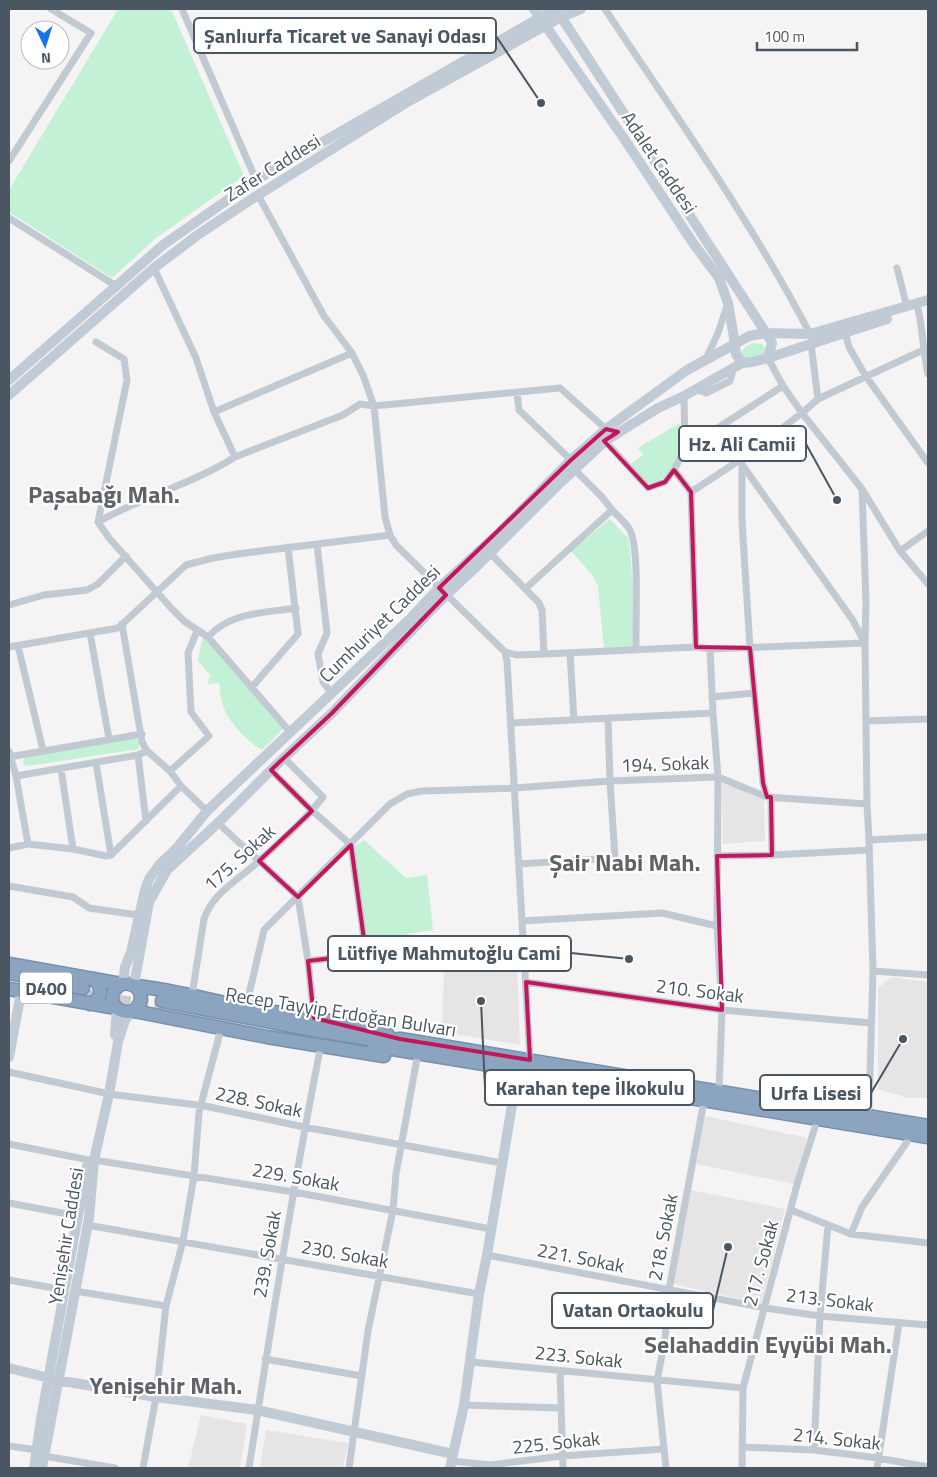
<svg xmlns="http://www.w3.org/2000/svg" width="937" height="1477" font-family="'Titillium Web',sans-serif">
  <rect width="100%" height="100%" fill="#f5f3f3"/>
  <!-- education -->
  <path fill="#e6e4e5" d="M726 782 764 799 765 841 723 844 722 784Z
    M517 964 520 1045 442 1032 444 969Z
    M891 977 928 982V1098H908L878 1089V988Z
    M705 1116 807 1138 794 1184 696 1164Z
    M691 1190 785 1209 761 1304 673 1284Z
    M201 1415 247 1424 240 1468H188Z
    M266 1430 348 1443 343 1468H260Z"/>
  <!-- green -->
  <path fill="#c3f1d5" d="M118 9H171L244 176 156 238 112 278 9 212V190Z
    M753 343 762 344 765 347 764 354 761 356 744 359 740 355C743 348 746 346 753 343Z
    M680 423 682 452 668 474 659 481 648 483 630 464 643 455 638 448Z
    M610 519 628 538 630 549 633 590 632 647 604 648 598 586 593 576 571 551Z
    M205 638 284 728 262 750C247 741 226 720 222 703 220 697 220 689 219 683L208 684 210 675 198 661 202 639Z
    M134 738 139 741V749L28 766 24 765 23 761 25 757Z
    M364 840 406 878 427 875 433 930 407 934 408 946 368 956 353 847Z"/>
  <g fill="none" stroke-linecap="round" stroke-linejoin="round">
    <!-- highway-tunnel -->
    <path stroke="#caccce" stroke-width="12" stroke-dasharray="12 6" stroke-linecap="butt" d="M83 995 163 1008"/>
    <defs>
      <path id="highway" d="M9 964 121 984C139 981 148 998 134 1011 115 1017 103 996 121 984
        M9 973 83 988
        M136 986C174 990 208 1000 245 1007 293 1016 342 1020 388 1035
        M9 989 116 1008
        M162 1001 318 1031 382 1041 400 1039 928 1126
        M90 1004C102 999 103 989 95 979
        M134 1011 267 1037 384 1056
        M374 1046 928 1137"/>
    </defs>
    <!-- highway casing -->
    <use href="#highway" stroke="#7690ad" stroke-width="15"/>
    <!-- street -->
    <path stroke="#c1cad2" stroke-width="7" d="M182 9 256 180
      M605 9C675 115 751 220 810 334
      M9 161 91 33 51 9
      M258 195 324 316 352 353 363 375 374 406 385 517 390 535 396 545 505 652 507 661 530 1060
      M9 218 116 286
      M154 268 196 358 214 412 235 457
      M897 268 907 307
      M918 309C923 330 923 352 928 374
      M845 332 849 347 865 375 928 463
      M96 342 124 359 127 380 98 522 109 538 172 609 184 621 208 637 291 733
      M811 344 818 399
      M768 358 783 386 802 413 862 489 866 602 865 643 867 804 869 840 873 971 869 1108
      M706 359 718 333 727 306
      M695 389 706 393 730 381 734 367
      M517 392 519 410 571 460
      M684 396 685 449 674 470 691 492 740 460 802 413 818 399 923 350
      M214 412 352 353
      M605 441 648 488 665 482 674 470
      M685 449 783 386
      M742 464V521L750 648 763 783 767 797
      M574 469 602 497 612 510
      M862 489 900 551 928 584
      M691 492 696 647
      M98 522C142 497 192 484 235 457L343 415 360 404 374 406 560 388 606 429 608 430
      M317 544 327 633 318 654 323 682 332 694
      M900 551 928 531
      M490 553 539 603 542 610 544 654
      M525 589 612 510C618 516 626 523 630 530 640 550 635 625 636 650
      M9 605 44 595 87 590 98 584 126 556
      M122 624 142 742 147 751 170 771 181 786 207 811
      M90 633 109 739
      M208 637C230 612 264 613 296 608
      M18 646 43 750
      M9 647 118 628 186 565 213 558 237 554 390 535
      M505 652 517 655 544 654 696 647 710 649 865 643 852 619 743 466
      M570 653 574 720
      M252 687 298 634 288 547
      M712 697 754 693
      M713 713 718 777 717 926 722 1010 719 1091
      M866 721 928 719
      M511 723 713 713 710 649
      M9 751 16 776 28 844
      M138 755 146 821
      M9 757 142 734
      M96 763 111 855
      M61 769 73 849
      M271 770 306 805 351 845 366 954 308 961
      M170 771 209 736 191 712 188 653 197 631
      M16 776 138 755 147 751
      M218 823 298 897 308 961 314 1018
      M869 840 928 837
      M9 848 28 844 73 849 106 856 111 855 181 786
      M772 855 869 850
      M717 856 772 855 771 797
      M519 864 615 858 610 781 718 777 767 797 867 804
      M9 886 73 897 89 908 138 915
      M522 921 662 913 717 926
      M873 971 928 975
      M526 982 722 1010 871 1023
      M192 995 204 919C213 892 240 879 260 860 282 840 305 820 323 797L284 758
      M246 1007 264 930 390 804 407 794 422 791 514 788 610 781 608 719
      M9 1072 105 1093
      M109 1094 205 1106 304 1127 502 1163
      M9 1144 89 1160
      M94 1160 294 1192 491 1229
      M9 1203 78 1216
      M791 1210 851 1234 928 1243
      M87 1225 479 1294
      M851 1234 862 1207 907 1142
      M487 1255 765 1308 820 1316 928 1325
      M9 1280 65 1290
      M75 1291 166 1306
      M265 1359 362 1376
      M471 1362 743 1388
      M560 1371 563 1468
      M464 1405 560 1408
      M9 1446 37 1450
      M742 1447 814 1450 878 1458 928 1467
      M814 1450 820 1316 828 1225
      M44 1456 115 1468
      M451 1461 491 1465 562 1456 664 1449
      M143 1468 156 1397 166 1306 183 1241 194 1176 199 1112 221 1029
      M249 1468C271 1327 293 1186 321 1045
      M349 1468 368 1331 393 1210 396 1174 418 1053
      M666 1468 657 1381 665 1339 669 1290 704 1101
      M742 1468 743 1388 798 1181 815 1127
      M877 1468 899 1323"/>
    <!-- secondary -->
    <path stroke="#c1cbd6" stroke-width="10" d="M558 12 766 333 810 334 928 300
      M768 358 772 343 766 333 749 336 735 344 736 354 742 363 752 362 768 358 887 319
      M9 380 163 245 256 180 555 9
      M9 395 154 268 199 234 258 195 409 101 561 17 581 9
      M123 984 125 967 131 952 145 890 149 879 160 864 177 848 207 811 410 619 439 588 498 534 571 460 606 429 687 370 735 344 728 303 719 278 693 243 625 140 534 9
      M134 985 149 902 167 870 218 823 271 770 331 714 446 595 476 567 560 483 605 441 658 408 684 396 742 363
      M115 1035 117 1009
      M9 1057 21 992
      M9 1368 57 1380 156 1397 257 1410 453 1454
      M34 1468 41 1419 87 1166
      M42 1468 89 1218 94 1160 109 1094 118 1042 125 1020 131 1012
      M450 1468 464 1405 479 1294 487 1255 518 1069"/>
    <!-- highway -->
    <use href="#highway" stroke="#8ba5c1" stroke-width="12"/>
  </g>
  <!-- marked area -->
  <path fill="none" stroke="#c2185b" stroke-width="4" stroke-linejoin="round" d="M606 429 618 432 604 441 648 488 665 482 674 470 691 492 696 647 750 648 763 783 767 797H771L772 855 717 856 722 1010 526 982 530 1060 400 1039 314 1018 308 961 366 954 351 845 298 897 259 861 312 811 271 770 331 714 446 595 439 588 571 460Z"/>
  <g text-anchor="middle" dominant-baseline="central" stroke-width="4.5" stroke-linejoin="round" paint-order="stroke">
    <!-- shield labels -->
    <rect fill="#fff" stroke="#808990" stroke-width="1" x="20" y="972.5" width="52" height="31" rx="4"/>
    <g font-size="18" font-weight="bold" fill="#4a5661">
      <text x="46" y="988">D400</text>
    </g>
    <!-- street labels -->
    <g font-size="19" fill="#4a5661" stroke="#fff">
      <text transform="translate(660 162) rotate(56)">Adalet Caddesi</text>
      <text transform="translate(272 167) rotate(-32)">Zafer Caddesi</text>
      <text transform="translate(379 623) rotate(-44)">Cumhuriyet Caddesi</text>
      <text transform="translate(665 763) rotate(-2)">194. Sokak</text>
      <text transform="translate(239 857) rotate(-42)">175. Sokak</text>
      <text transform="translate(700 990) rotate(7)">210. Sokak</text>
      <text transform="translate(341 1011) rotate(9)">Recep Tayyip Erdoğan Bulvarı</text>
      <text transform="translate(259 1101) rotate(12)">228. Sokak</text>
      <text transform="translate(296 1176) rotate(10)">229. Sokak</text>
      <text transform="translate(65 1236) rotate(-81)">Yenişehir Caddesi</text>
      <text transform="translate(662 1237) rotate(-79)">218. Sokak</text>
      <text transform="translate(345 1253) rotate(10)">230. Sokak</text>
      <text transform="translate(266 1254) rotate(-80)">239. Sokak</text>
      <text transform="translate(581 1257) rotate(11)">221. Sokak</text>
      <text transform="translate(760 1263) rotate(-75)">217. Sokak</text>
      <text transform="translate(830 1299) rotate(7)">213. Sokak</text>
      <text transform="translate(579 1356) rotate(6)">223. Sokak</text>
      <text transform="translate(837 1438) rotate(6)">214. Sokak</text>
      <text transform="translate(556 1442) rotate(-6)">225. Sokak</text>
    </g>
    <!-- district labels -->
    <g font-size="24" font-weight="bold" fill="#5f6368" stroke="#fff">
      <text x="104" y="494">Paşabağı Mah.</text>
      <text x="625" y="862">Şair Nabi Mah.</text>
      <text x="768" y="1344">Selahaddin Eyyübi Mah.</text>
      <text x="166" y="1385">Yenişehir Mah.</text>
    </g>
  </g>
  <!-- callouts -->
  <path fill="none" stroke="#4a5661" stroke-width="2" d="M541 103L496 36M837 500L806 444M629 959L571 953M481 1001L485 1088M903 1039L871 1093M728 1247L713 1310"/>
  <g fill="#4a5661" stroke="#fff" stroke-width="2">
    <circle cx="541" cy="103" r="5"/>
    <circle cx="837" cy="500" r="5"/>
    <circle cx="629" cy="959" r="5"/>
    <circle cx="481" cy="1001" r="5"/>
    <circle cx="903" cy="1039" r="5"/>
    <circle cx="728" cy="1247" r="5"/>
  </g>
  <g fill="#fff" stroke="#4a5661" stroke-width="2">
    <rect x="194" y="18" width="302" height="35" rx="5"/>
    <rect x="679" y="426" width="127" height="35" rx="5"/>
    <rect x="328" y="936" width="243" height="35" rx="5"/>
    <rect x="485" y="1070" width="209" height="35" rx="5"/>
    <rect x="760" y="1075" width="111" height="35" rx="5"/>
    <rect x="552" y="1293" width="161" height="35" rx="5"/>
  </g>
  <g font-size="20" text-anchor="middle" font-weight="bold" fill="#4a5661">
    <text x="345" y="43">Şanlıurfa Ticaret ve Sanayi Odası</text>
    <text x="742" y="451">Hz. Ali Camii</text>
    <text x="449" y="960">Lütfiye Mahmutoğlu Cami</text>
    <text x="590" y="1095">Karahan tepe İlkokulu</text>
    <text x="816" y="1100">Urfa Lisesi</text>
    <text x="633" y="1317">Vatan Ortaokulu</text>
  </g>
  <!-- border -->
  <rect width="937" height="1477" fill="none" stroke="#4a5661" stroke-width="20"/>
  <!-- north arrow -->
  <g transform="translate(45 45) rotate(176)"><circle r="24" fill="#ffffff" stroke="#b7bbc0"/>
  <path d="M0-4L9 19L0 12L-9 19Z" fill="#1a73e8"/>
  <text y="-8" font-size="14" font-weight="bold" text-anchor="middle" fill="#4a5661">N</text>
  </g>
  <!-- scale -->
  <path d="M757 42v8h100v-8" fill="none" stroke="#4a5661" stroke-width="2.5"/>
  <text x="764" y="42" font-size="15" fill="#4a5661" stroke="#ffffff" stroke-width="4" paint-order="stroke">100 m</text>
</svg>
